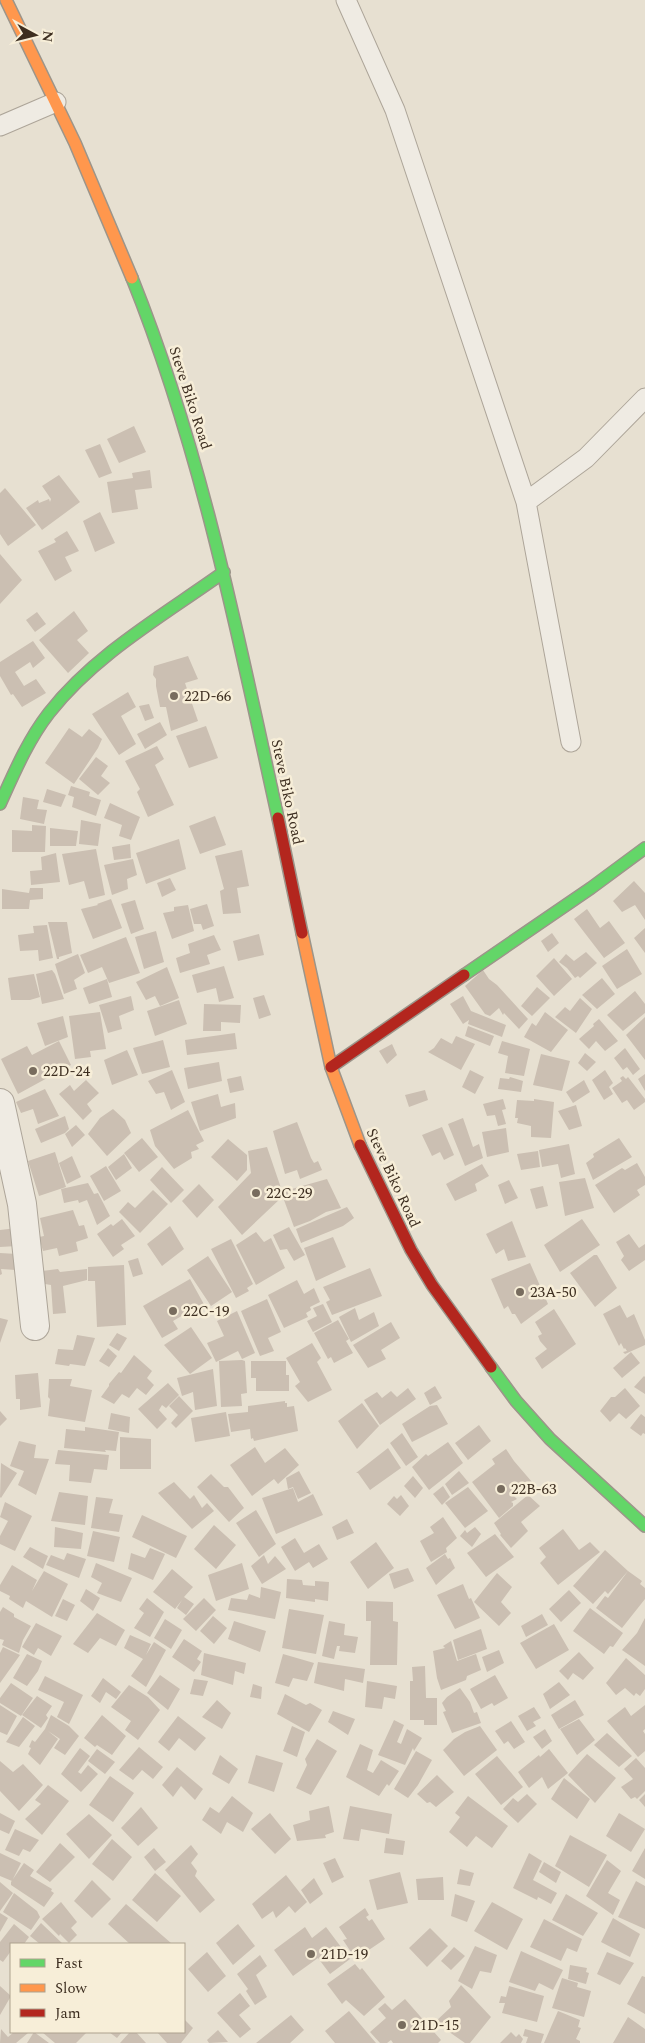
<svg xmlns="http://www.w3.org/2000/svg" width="645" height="2043" font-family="Spectral,serif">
  <rect width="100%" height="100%" fill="#e7e0d1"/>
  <!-- building -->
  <path fill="#cbbfb2" d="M134 426 146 452 119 463 107 439Z
    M100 444 112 473 99 478 85 450Z
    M150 470 152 488 135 490 138 509 112 513 107 482 133 478 132 473Z
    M59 475 80 502 42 530 26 508 38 500 39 503 49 499 50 502 51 499 42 486Z
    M5 488 36 525 8 546 0 534V493Z
    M100 512 115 543 95 552 83 521Z
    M67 531 79 551 65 557 72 571 55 581 38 551 56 542 54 539Z
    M0 554 22 580 0 604Z
    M74 611 88 631 77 640 89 653 68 673 39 640Z
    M37 612 46 624 35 632 26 620Z
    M33 641 45 658 33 668 30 662 15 672 24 686 36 679 46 693 22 707 13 694 11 695 0 676V662Z
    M188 656 198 679 185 683 198 721 171 731 166 707H160L156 686V679L153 675 154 666Z
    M128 692 136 707 121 716 136 744 119 755 92 714Z
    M149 704 154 718 145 721 139 706Z
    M160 722 167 735 145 749 137 734Z
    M206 726 218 758 189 768 176 736Z
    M69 728 82 737 89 729 102 739 98 748 74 784 45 763Z
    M157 746 164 759 155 765 174 805 148 817 137 792 140 789 125 761Z
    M96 757 108 766 101 776 110 783 98 795 79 779Z
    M71 786 90 792 89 796 101 800 96 816 72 807 74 797 68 795Z
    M47 789 66 795 61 807 43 802Z
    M23 797 39 800 37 809 47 810 44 824 20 819Z
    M110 803 140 817 131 840 119 836 122 825 104 818Z
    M215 816 226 845 200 854 189 826Z
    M81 820 101 824 98 846 79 844Z
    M32 825 46 826 45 852H12V830L32 831Z
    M50 828 78 831 76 846H50Z
    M179 839 186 869 146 884 136 853Z
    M130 844 131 858 114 860 112 847Z
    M96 849 105 895 89 899 84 881 69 885 62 854Z
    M242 850 249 886 237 888 241 913 223 914 220 891 224 889 215 856Z
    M56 853 60 882 31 885 30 871 42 870 41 857Z
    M133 859 137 875 127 879 128 889 112 895 104 865Z
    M170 878 176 890 162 897 157 883Z
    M634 881 645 893V920L635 905 622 912 613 901Z
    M30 888H43V899L30 900 29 909H2V889L29 893Z
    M111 899 122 928 93 939 81 909 98 905 97 904Z
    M135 900 144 929 131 934 121 904Z
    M207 904 214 926 203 930 201 924H194L190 909Z
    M188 905 194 931 172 939 163 913 174 911V907Z
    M587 909 600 928 609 921 625 943 604 958 574 919Z
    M48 922H67L72 953 59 957V959H57Z
    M47 925 53 958 39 961 38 950 20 951 18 935 34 933 33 926Z
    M645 928V953L634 938Z
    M156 931 164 962 144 969 135 937Z
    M552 933 559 943 548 952 541 941Z
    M259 934 264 955 238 961 233 941Z
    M214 935 221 950 207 955 210 964 180 973 176 958 190 953 188 944Z
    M126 937 140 973 109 983 102 967 88 973 80 955Z
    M627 949 642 974 617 989 602 966Z
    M586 952 597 963 580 978 578 976 575 978 567 968 559 962 566 954 574 961Z
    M78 954 85 973 74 980 77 989 64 994 55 964Z
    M554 958 572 979 554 996 536 976Z
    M224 966 234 998 219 1002 216 988 197 993 192 975Z
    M167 967 179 998 160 1006 155 996 146 1000 136 982Z
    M52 970 55 974 64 999 42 1004 36 974Z
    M483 970 489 979 497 985 528 1019 519 1029 504 1013 503 1015 499 1008 490 1016 485 1014 465 986Z
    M34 974 40 997 30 1000H11L8 978Z
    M602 978 615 994 597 1009 582 995Z
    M107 979 112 997 89 1004 83 988Z
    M537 987 550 998 532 1016 521 1006Z
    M635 991 645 1004V1013L623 1031 607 1015Z
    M264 995 271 1015 259 1019 253 998Z
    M131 996 134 1010 119 1016 122 1029 108 1033 99 1005Z
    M463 996 471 1011 506 1025 502 1037 468 1024 469 1020 463 1024 450 1004Z
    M580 998 592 1009 576 1033 555 1017 565 1007 570 1011Z
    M179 1000 187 1024 155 1036 147 1011Z
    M204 1004 241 1005 240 1023 221 1022V1031H203Z
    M100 1012 106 1049 90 1051 91 1057 75 1059 69 1016Z
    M545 1012 568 1030 551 1052 524 1037 532 1023 536 1026Z
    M63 1016 68 1037 45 1046 37 1023Z
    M645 1017V1060L626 1035Z
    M599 1019 618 1041 605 1051 596 1041 589 1049 579 1039 594 1026 593 1024Z
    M468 1026 494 1036 490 1046 465 1036Z
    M235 1033 237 1049 187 1055 185 1040Z
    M456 1036 475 1044 461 1070 428 1052 434 1048 441 1038 452 1044Z
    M163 1040 170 1067 142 1074 133 1048Z
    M59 1041 71 1065 18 1094 1 1059 27 1046 32 1055Z
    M502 1041 530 1049 524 1076 505 1073 508 1056 498 1053Z
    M392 1044 397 1055 387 1064 379 1051Z
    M625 1048 640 1069 633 1075 627 1067 623 1070 614 1058Z
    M127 1050 138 1075 112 1085 104 1060Z
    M585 1053 596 1062 587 1071 578 1063Z
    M541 1054 570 1061 562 1091 533 1085Z
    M219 1062 222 1081 188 1089 184 1068Z
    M172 1070 185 1102 171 1110 164 1092 156 1094 148 1081Z
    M470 1070 484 1077 475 1094 462 1087Z
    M605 1070 613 1083 609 1087 613 1094 604 1100 592 1080Z
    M645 1074V1091L638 1079Z
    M241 1076 244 1090 230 1093 227 1079Z
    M623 1076 626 1079 628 1077 645 1099V1102L634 1110 627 1100 622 1103 612 1088 622 1081 620 1078Z
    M510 1077 523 1081 521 1092 498 1089 500 1078 509 1079Z
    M86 1080 99 1093 87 1104 92 1111 83 1120 59 1094 70 1085 74 1091Z
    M584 1080 590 1092 573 1103 566 1092Z
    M45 1089 59 1116 38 1124 33 1109 21 1113 16 1102Z
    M425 1090 428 1100 409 1107 405 1095Z
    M218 1094 221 1107 235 1103 236 1118 200 1131 191 1102Z
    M503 1099 506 1109 502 1110 506 1124 498 1126 495 1115 487 1116 483 1104Z
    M534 1099 554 1102 551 1138 531 1137V1126L517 1123 518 1118H515L517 1100 534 1101Z
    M576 1105 582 1126 569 1130 558 1111Z
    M113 1109 125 1120 131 1133 107 1156 88 1134 100 1118Z
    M188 1110 204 1141 196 1145 199 1149 191 1152 192 1158 174 1169 155 1146 150 1130Z
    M65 1116 69 1129 65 1133 41 1143 35 1129Z
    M463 1118 473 1147 479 1144 483 1158 465 1166 448 1124Z
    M297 1122 311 1158 314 1163 318 1161 322 1170 300 1179 297 1170 285 1174 273 1131Z
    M76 1125 85 1135 72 1147 65 1134Z
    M442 1127 454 1155 444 1160 440 1152 432 1156 422 1135Z
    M506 1128 509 1152 487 1157 482 1132Z
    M142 1138 158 1157 139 1172 124 1153Z
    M619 1138 632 1157 593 1180 586 1163 594 1157 593 1154Z
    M228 1139 247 1155V1170L237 1181 211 1157Z
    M569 1144 575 1174 561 1178 558 1164 542 1167 539 1150Z
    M267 1147 281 1188V1198L242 1235 218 1207 251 1173 248 1151Z
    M538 1151 540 1167 521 1170 517 1154Z
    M55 1152 66 1187 39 1196 28 1161Z
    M124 1154 132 1168 116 1180 108 1167Z
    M72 1156 81 1177 67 1184 59 1163Z
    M637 1163 645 1177V1185L637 1190 640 1195 614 1213 595 1185 622 1168 625 1170Z
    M482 1164 489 1176 475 1184 477 1191 455 1201 446 1184Z
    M106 1166 121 1191 104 1201 90 1176Z
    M162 1167 184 1190 171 1203 150 1180Z
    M585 1178 594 1208 565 1216 559 1182Z
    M327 1179 341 1208 326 1212 310 1221 294 1227 281 1192Z
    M509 1180 518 1198 505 1204 498 1185Z
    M88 1183 94 1194 98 1193 110 1216 97 1225 87 1200 79 1203 78 1200 64 1203 61 1189Z
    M199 1184 214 1200 197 1218 182 1201Z
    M543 1186 548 1206 536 1209 530 1189Z
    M153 1190 168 1204 140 1233 119 1212 128 1202 135 1208Z
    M347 1207 354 1218 343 1226 301 1243 296 1229Z
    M73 1210 79 1226 84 1225 88 1238 76 1242 78 1251 59 1256 57 1248 43 1251 39 1237 44 1236 40 1218Z
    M122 1219 135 1236 121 1245 124 1249 113 1257 97 1234 111 1224 113 1226Z
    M582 1219 600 1245 560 1272 544 1245Z
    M512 1221 526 1257 508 1261 504 1249 496 1254 486 1234Z
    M170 1226 184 1249 162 1266 147 1244Z
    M289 1227 305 1255 294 1261 287 1249 280 1250 273 1235Z
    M17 1228V1246L0 1247V1230Z
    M256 1232 264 1242 271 1238 285 1268 256 1285 236 1245Z
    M629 1234 639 1248 645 1244V1260L629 1271 621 1260 624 1256 616 1242Z
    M333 1237 346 1267 316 1281 304 1248Z
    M231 1239 253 1284 247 1288 249 1291 236 1298 211 1249Z
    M0 1253 17 1254 16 1270 1 1269 2 1274 0 1275Z
    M594 1255H597L617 1288 595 1307 570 1273Z
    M208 1256 232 1292 211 1306 187 1270Z
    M138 1258 143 1274 133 1277 128 1261Z
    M530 1263 548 1304 521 1324 515 1314H512L508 1306 504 1309 491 1279Z
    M124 1265 126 1325 97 1327 95 1281H88V1267Z
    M370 1268 382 1296 332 1315 326 1302 330 1300 323 1287Z
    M58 1269 60 1272 87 1269V1280L63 1286 66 1313 53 1314 51 1285 45 1284 42 1271Z
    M190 1279 206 1308 187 1319 185 1314 173 1321 178 1329 162 1338 143 1306Z
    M297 1280 304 1294 314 1288 320 1302 310 1307 311 1310 306 1313 308 1317 284 1328 268 1295Z
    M267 1299 281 1332 268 1338 274 1351 260 1356 241 1311Z
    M323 1304 332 1322 313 1332 307 1321 317 1316 313 1308Z
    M620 1305 627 1318 634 1314 645 1340V1345L625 1354 623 1352 627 1351 625 1348 624 1349 621 1343 619 1346 603 1314Z
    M355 1308 359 1320 374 1312 379 1326 351 1342 339 1317Z
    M554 1309 576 1344 542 1369 535 1358 547 1349 540 1341 538 1336 542 1334 535 1322Z
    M237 1311 255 1353 242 1359 238 1351 216 1362 207 1343 224 1336 217 1321Z
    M0 1318 8 1320 0 1343Z
    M338 1320 349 1339 346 1341 353 1353 334 1363 331 1357 328 1359 314 1333Z
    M391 1322 400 1338 381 1350 386 1359 368 1368 353 1345Z
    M191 1327 212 1358 190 1374 164 1345Z
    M117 1333 127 1338 119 1351 109 1345Z
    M77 1335 95 1338 85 1366 70 1364 69 1366 55 1364 58 1349 73 1350Z
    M312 1343 321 1358 317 1362 332 1390 308 1402 295 1386 300 1382 286 1358Z
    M108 1348 117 1356 109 1367 99 1361Z
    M631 1352 640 1363 622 1378 613 1368Z
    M134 1355 152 1371 147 1378 154 1385 146 1395 137 1388 129 1398 122 1394 114 1404 101 1397 109 1386V1384L119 1372 121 1373Z
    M242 1360 245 1361 247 1393 241 1394 242 1406 221 1407 219 1361Z
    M251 1361H286V1375H289V1391H256V1378H251Z
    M213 1369 217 1406 195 1410 193 1392 182 1396 177 1378Z
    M38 1373 41 1407 20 1410V1399H16L15 1375Z
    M644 1376 645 1377V1394L634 1387Z
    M49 1379H72L70 1386 92 1390 85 1422 48 1416 50 1399 48 1397Z
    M168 1383 179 1395 166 1408 162 1405 159 1410 167 1419 157 1429 138 1409Z
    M435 1386 442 1398 430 1405 424 1393Z
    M408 1388 416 1399 380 1425 364 1400 377 1392 382 1398 391 1391 397 1397Z
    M625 1388 640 1406 626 1419 619 1413 610 1422 600 1411 611 1397H615Z
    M179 1396 193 1411 176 1428 171 1423 178 1415 169 1406Z
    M285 1401V1403H287V1407L294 1406 298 1431 254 1441 253 1438 251 1439 250 1429 231 1432 228 1414 248 1412V1406Z
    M362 1403 379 1426 357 1449 338 1421Z
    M437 1405 448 1424 412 1442 402 1424 430 1406Z
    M0 1411 7 1419 0 1426Z
    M226 1412 230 1436 195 1442 191 1418Z
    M111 1413 130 1417 129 1433 108 1429Z
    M641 1414 645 1417V1434L643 1433 641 1436 630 1428Z
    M479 1425 491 1441 468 1460 455 1443Z
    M85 1427 119 1432 116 1451 105 1450 106 1452 64 1448 66 1429 85 1431Z
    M402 1433 418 1457 406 1466 390 1443Z
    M120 1437 151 1439V1469H120Z
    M19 1441 36 1445 34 1458 49 1459 36 1495 18 1485 24 1471 10 1466Z
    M448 1442 463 1463 429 1490 412 1467 426 1454 428 1456Z
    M255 1447 265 1463 285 1448 299 1465 278 1484 274 1479 252 1496 230 1465Z
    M388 1448 401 1468 370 1490 358 1473H356Z
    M506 1449 514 1461 532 1482 514 1496 517 1499 511 1502 513 1503V1506L499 1518 472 1482 495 1464 492 1459Z
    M58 1450 109 1455 107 1470 94 1469 91 1483 69 1481 70 1465 55 1464Z
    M1 1463 17 1473 1 1498 0 1497Z
    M299 1471 311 1493 298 1499 293 1487 288 1489 286 1478Z
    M459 1471 469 1483 452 1495 445 1484Z
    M211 1474 224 1487H228L244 1508 229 1522 197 1487Z
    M413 1476 423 1488 415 1498 404 1486Z
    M174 1482 190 1499 194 1495 202 1508 207 1503 214 1511 192 1529 158 1493Z
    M443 1486 450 1497 442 1505 433 1494Z
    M468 1487 488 1511 465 1528 445 1503Z
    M293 1488 298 1502 313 1494 323 1515 276 1534 262 1498Z
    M59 1492 88 1496 85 1525 51 1521Z
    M401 1495 409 1506 400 1516 387 1504 394 1496 397 1499Z
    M528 1495 540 1506 521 1522 528 1531 511 1548 500 1535 501 1534 494 1523Z
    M96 1497 113 1499 109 1513 123 1515 119 1532 91 1528Z
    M5 1502 32 1516 15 1551 0 1544V1536L8 1521 0 1517Z
    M256 1510 276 1544 259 1557 236 1523Z
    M142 1515 187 1536 176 1558 132 1537Z
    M443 1517 457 1538 446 1548 447 1552 431 1562 420 1541 434 1533 430 1527Z
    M347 1519 354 1533 337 1540 332 1527Z
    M214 1525 236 1545 216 1569 194 1549Z
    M55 1527 83 1533 81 1549 54 1547Z
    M475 1527 481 1534 472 1547 460 1536 465 1530 467 1533Z
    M563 1529 579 1550 590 1542 600 1552 558 1585 540 1563 546 1557 539 1548Z
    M93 1531 120 1537 114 1562 87 1556Z
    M495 1534 514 1557 486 1577 467 1553Z
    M295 1538 304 1553 319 1544 328 1559 313 1568 309 1562 295 1571 281 1547Z
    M376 1542 394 1568 368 1589 350 1562Z
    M30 1547 48 1556 43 1569 23 1557Z
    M150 1548 165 1554 153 1580 128 1569 131 1553 145 1558Z
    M605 1550 628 1571 608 1594 605 1591 593 1604 573 1586Z
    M67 1553 86 1559 79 1578 46 1565 51 1555 64 1560Z
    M445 1554 448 1559 450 1558 455 1568 436 1585 426 1568Z
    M264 1555 268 1564 275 1556 286 1569 262 1584 251 1566Z
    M96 1563 132 1578 121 1602 97 1593 102 1583 91 1577Z
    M242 1563 249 1589 216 1601 208 1575Z
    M12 1565 37 1580 32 1591 44 1571 68 1584 52 1617 26 1601 23 1608 9 1599 10 1596 0 1591V1585Z
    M408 1568 414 1581 394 1589 389 1574Z
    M172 1569 193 1587 184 1597 194 1604 186 1615 177 1608 182 1600 175 1609 153 1592Z
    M628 1571 642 1581 640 1584 645 1588V1599L622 1628 596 1608 605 1596 608 1598Z
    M497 1573 512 1587 501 1602 511 1613 499 1626 474 1602Z
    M287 1579 302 1580 303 1585 315 1586V1581L329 1582 328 1601 315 1599V1602L286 1598Z
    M463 1584 469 1599 471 1598 480 1618 455 1629 437 1595Z
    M261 1587 281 1592 275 1619 228 1610 231 1598 247 1600 249 1594 260 1598Z
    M86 1589 100 1598 93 1611 80 1601Z
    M569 1590 581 1603 561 1622 549 1609Z
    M147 1598 164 1612 150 1637 134 1628 144 1613 139 1609Z
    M204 1598 216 1610 196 1631 183 1619Z
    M63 1599 75 1605 67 1621 55 1616Z
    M366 1601 393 1602V1621L398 1622 397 1665H370L371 1621H366Z
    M3 1607 14 1614V1617L31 1626 23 1640 19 1653 2 1645 4 1640 0 1639V1612Z
    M590 1608 623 1633 613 1647 610 1646 604 1654 573 1631Z
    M289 1609 324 1615 316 1654 282 1648Z
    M97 1613 125 1630 116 1646 100 1638 88 1653 73 1644Z
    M542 1614 548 1625 526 1637 521 1626Z
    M213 1616 227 1628 214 1644 200 1631Z
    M645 1618V1666L622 1650 637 1633Z
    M165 1619 182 1630 171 1649 154 1638Z
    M234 1621 266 1631 260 1652 228 1639Z
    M329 1621 345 1624 344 1635 358 1637 355 1653 339 1651 340 1646H337L334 1659 322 1656Z
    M36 1623 62 1636 51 1656 38 1648 34 1655 22 1647Z
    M554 1624 569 1650 536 1669 520 1643Z
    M481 1629 487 1649 458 1660 453 1640Z
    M130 1635 151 1644 146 1655 154 1642 166 1650 146 1687 131 1676 143 1659 124 1648Z
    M184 1639 202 1651 197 1659 201 1662 194 1672 172 1657Z
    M451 1641 457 1661 476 1654 481 1670 467 1676 466 1680 441 1690 437 1678 433 1651 445 1648 443 1646Z
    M3 1647 20 1655 0 1683V1653Z
    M499 1650 504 1663 487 1672 482 1657Z
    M579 1652 594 1668 583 1680 573 1673 568 1680 559 1671Z
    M204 1653 246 1663 244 1674 235 1671 233 1685 201 1675Z
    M27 1654 42 1661 38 1671 27 1686 13 1678Z
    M283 1654 314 1663 307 1681 293 1678 289 1687 275 1683Z
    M626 1658 645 1675V1689L640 1696 636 1693 634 1696 625 1688 616 1695 606 1683Z
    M318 1662 365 1669 363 1683 345 1679 344 1691 314 1683Z
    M425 1666 426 1698H437V1725H424V1720H410V1681H413L412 1667Z
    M160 1675 180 1689 168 1710 147 1693Z
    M495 1675 508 1698 494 1706 492 1703 481 1709 470 1689Z
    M45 1676 83 1695 69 1724 57 1717 64 1702 38 1690Z
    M103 1678 121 1692 116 1699 106 1692 100 1703 91 1696Z
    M194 1679 208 1681 203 1696 190 1694Z
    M367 1681 397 1686 395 1699 384 1697 382 1709 365 1707Z
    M559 1682 570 1695 550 1709 543 1694Z
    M11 1683 33 1698 21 1716 0 1703V1698Z
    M253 1684 262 1687 261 1699 250 1697Z
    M129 1685 148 1697 160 1710 138 1740 125 1730 131 1721 111 1707Z
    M460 1688 470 1702 474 1713 477 1712 481 1723 452 1733 443 1712 446 1711 442 1703 447 1697Z
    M285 1694 306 1705 310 1703 322 1710 309 1732 277 1714Z
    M37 1696 52 1706 46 1715 48 1718 41 1728 22 1715Z
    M217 1700 231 1713 222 1729 202 1717Z
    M575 1700 584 1715 559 1729 551 1715Z
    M0 1705 17 1716 7 1735 0 1732Z
    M645 1705V1729L643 1731 645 1734V1751L638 1757 607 1721 625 1707 631 1716Z
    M534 1707 541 1718 533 1722 536 1726 527 1731 518 1716Z
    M333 1711 355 1719 348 1735 328 1722Z
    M51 1715 69 1726 79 1736 65 1755 54 1748 60 1739 48 1731 58 1739 40 1765 28 1754 31 1748 29 1747 32 1740 35 1742 45 1729Z
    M102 1715 126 1736 112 1755 97 1745 95 1747 84 1738Z
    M178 1716 206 1738 195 1751 179 1738 169 1751 158 1742Z
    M23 1717 35 1726 19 1747 6 1742Z
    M579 1719 595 1740 577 1755 560 1729Z
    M394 1720 404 1725 397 1742 401 1744 407 1729 422 1738 414 1751 413 1748 405 1765 378 1755Z
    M511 1721 525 1742 514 1749 508 1741 504 1744 495 1731Z
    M292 1726 305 1732 297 1757 283 1751Z
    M480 1726 497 1750 464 1776 443 1750 454 1739 465 1732Z
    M545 1729 552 1741 542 1749 533 1737Z
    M607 1733 632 1756 619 1767 594 1745Z
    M317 1739 337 1751 311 1795 296 1788 307 1765 305 1759Z
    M360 1744 373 1750 367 1770 373 1773 381 1760 399 1771 389 1786 387 1784 379 1796 346 1777Z
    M139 1747 163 1767 153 1779 142 1770 133 1780 119 1770Z
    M80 1748 90 1756 78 1772 81 1774 88 1765 98 1774 81 1792 61 1774Z
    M97 1749 115 1762 105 1774 88 1761Z
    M549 1749 568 1773 548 1789 542 1777 529 1788 518 1772 539 1755 540 1757Z
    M416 1751 432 1760 418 1785 408 1798 394 1789Z
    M587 1754 616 1778 595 1803 568 1775Z
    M220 1755 238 1769 229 1784 212 1774Z
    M256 1755 283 1763 274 1792 248 1783Z
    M497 1756 523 1787 501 1805 475 1774Z
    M636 1758 645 1768V1791L637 1799 635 1797 631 1799 621 1787 633 1779 624 1769Z
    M0 1761 13 1772 23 1764 43 1785 19 1811 0 1791Z
    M177 1767 203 1789 195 1800 181 1786 173 1797 162 1785Z
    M437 1775 454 1792 436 1807 430 1802 427 1803 417 1794Z
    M110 1776 134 1793 113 1822 89 1805Z
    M564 1778 590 1799 577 1819 551 1799Z
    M48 1785 69 1801 42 1835 25 1819 41 1804 35 1800Z
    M527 1794 537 1804 518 1823 503 1809 513 1798 518 1802Z
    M645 1794V1807L639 1800Z
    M232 1796 253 1813 243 1832 227 1822 221 1834 202 1820 210 1807 219 1813Z
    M468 1796 508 1826 492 1848 476 1836 467 1847 449 1832 460 1817 455 1813Z
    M329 1806 334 1832 325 1835 326 1838 297 1841 293 1825 310 1820 309 1811Z
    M350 1806 392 1814 389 1834 361 1829 359 1841 343 1839Z
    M141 1807 158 1828 138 1846 121 1828Z
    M0 1813 15 1821 9 1834 0 1830Z
    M270 1813 291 1839 275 1854 251 1829Z
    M619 1813 645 1829 631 1852 606 1836Z
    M89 1814 112 1835 89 1859 66 1834Z
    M15 1829 39 1840 30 1852 23 1849 19 1856 5 1850Z
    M570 1835 607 1855 589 1887 555 1866Z
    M386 1838 405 1841 403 1855 384 1853Z
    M112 1839 132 1857 113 1881 92 1864Z
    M60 1843 75 1857 50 1882 36 1872Z
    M191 1845 198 1854 191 1863 197 1871 195 1876 215 1900 200 1913 165 1870Z
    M154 1848 166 1862 155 1871 144 1857Z
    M645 1848V1879L632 1871Z
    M0 1853 21 1863 12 1881 0 1876Z
    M529 1853 542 1861 533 1880 557 1893 551 1904 538 1897 537 1900 513 1888Z
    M335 1858 344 1877 332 1883 323 1863Z
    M607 1860 621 1871 608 1893 620 1900 613 1915 586 1896Z
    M544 1862 561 1872 556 1883 539 1872Z
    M24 1863 34 1870 30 1876 52 1889 51 1891 54 1893 44 1907 11 1885V1882Z
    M460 1869 474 1873 470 1886 457 1884Z
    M400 1872 408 1903 377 1910 369 1880Z
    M155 1873 181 1896 157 1922 132 1900Z
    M286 1875 307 1902 295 1913 289 1906 276 1918 273 1911 262 1919 252 1904Z
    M443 1877 444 1900H418L416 1879Z
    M314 1878 323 1894 310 1904 301 1890Z
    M92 1880 111 1899 92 1918 74 1901Z
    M636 1881 645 1886V1929L618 1917Z
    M0 1882 13 1893 0 1911Z
    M14 1893 37 1911 40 1917 31 1930 3 1912Z
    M455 1894 475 1901 467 1922 451 1916Z
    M566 1894 598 1913 583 1936 552 1920Z
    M61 1902 77 1922 71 1928 77 1935 69 1943 60 1934 59 1936 42 1919Z
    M492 1902 523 1919 507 1950 474 1931Z
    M126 1904 171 1943 130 1944 108 1924Z
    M365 1908 369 1915 366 1917 369 1921 372 1919 385 1939 363 1954 361 1950 353 1955 343 1940 347 1939 339 1927Z
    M0 1913 8 1918 0 1932Z
    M613 1918 640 1934 630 1957 601 1942Z
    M544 1919 582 1939 577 1952 567 1948 561 1961 530 1947Z
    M41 1923 63 1944H40L30 1936Z
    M14 1924 29 1937 24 1944H11V1951L3 1962 0 1960V1942Z
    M238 1924 255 1946 233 1965 216 1943Z
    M305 1927 312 1938 326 1927 350 1959 330 1974 318 1958 293 1976 274 1950Z
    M430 1928 448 1946 427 1967 409 1948Z
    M475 1946 497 1955 491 1973 480 1971 472 1989 458 1981Z
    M454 1947 465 1956 451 1970 441 1961Z
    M521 1951 563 1970 553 1990 539 1983 535 1991 509 1982Z
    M207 1952 226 1976 208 1992 188 1969Z
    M607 1952 634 1963 620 1985 597 1974Z
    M260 1955 267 1966 256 1975 267 1997 255 2005 246 1991 248 1989 237 1974Z
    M355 1964 360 1970 362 1968 385 1997 364 2016 346 2000 342 2004 327 1984Z
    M570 1965 587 1968 586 1972 589 1973 586 1984 568 1979Z
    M642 1976 645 1977V2014L627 2004Z
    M562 1978 578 1983 577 1987 591 1991 584 2017 552 2008Z
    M461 1985 491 2017 470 2043H465L435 2022 451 2007 449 2001Z
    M0 1986 11 1996 0 2015Z
    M509 1986 544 1996 537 2022 502 2013 505 2003H499L501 1996 506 1997Z
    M240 1993 250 2006 239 2015 251 2029 240 2038 217 2013Z
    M405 1999 441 2040 438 2043H393L391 2040 387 2043H380L370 2032 386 2018 378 2009 385 2003 392 2010Z
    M349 2011 376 2043H335L325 2031Z
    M558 2011 580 2020 578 2027 581 2028 576 2039 580 2041V2043H544Z
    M291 2015 304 2030 290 2043H256Z
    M628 2017 645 2029V2043H613Z
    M184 2019 193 2028 181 2043H167L157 2032H184Z
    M1 2029 8 2037 14 2032 28 2033 16 2043H0Z
    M525 2029 544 2034 541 2043H526L528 2037 523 2036Z
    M218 2030 228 2042 209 2043 207 2040Z
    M34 2032 49 2043H27Z
    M42 2032H87L76 2043H55Z
    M109 2032H122L117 2038Z
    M130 2032H136L146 2043H120Z
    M511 2032 516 2037 519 2034 523 2039 521 2043H500Z"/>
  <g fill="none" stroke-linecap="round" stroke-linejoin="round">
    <defs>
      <path id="lane" d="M346 0 395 110 526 502 571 742
        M0 126 56 102
        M526 502 586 458 645 398"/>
      <path id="street" d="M0 1103 22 1204 35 1326"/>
      <path id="fast" d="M132 278C202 452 238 636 278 818
        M0 804C14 773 28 740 49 713 95 654 164 615 224 572
        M464 975 591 888 645 848
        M491 1367 516 1401 550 1439 645 1526"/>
      <path id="slow" d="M6 0 75 143 132 278
        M302 933 331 1067 360 1145"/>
      <path id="jam" d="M278 818 302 933
        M331 1067 464 975
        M360 1145 411 1250 432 1285 491 1367"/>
    </defs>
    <!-- lane casing -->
    <use href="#lane" stroke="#ada599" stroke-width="21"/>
    <!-- street casing -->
    <use href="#street" stroke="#ada599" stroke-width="30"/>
    <!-- fast casing -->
    <use href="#fast" stroke="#9c958a" stroke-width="14"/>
    <!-- slow casing -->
    <use href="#slow" stroke="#9c958a" stroke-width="14"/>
    <!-- jam casing -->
    <use href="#jam" stroke="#9c958a" stroke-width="14"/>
    <!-- lane -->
    <use href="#lane" stroke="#efebe3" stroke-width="19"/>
    <!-- street -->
    <use href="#street" stroke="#efebe3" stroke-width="28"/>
    <!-- fast -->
    <use href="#fast" stroke="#63d668" stroke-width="11"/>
    <!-- slow -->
    <use href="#slow" stroke="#ff974d" stroke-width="11"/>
    <!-- jam -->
    <use href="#jam" stroke="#b3261e" stroke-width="11"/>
  </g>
  <!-- markers -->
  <g fill="#786c5e" stroke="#f7eed8" stroke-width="2">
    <circle cx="174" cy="696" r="5"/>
    <circle cx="33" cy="1071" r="5"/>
    <circle cx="256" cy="1193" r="5"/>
    <circle cx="520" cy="1292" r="5"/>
    <circle cx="173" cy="1311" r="5"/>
    <circle cx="501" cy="1489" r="5"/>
    <circle cx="311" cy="1954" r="5"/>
    <circle cx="402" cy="2025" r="5"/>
  </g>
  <g text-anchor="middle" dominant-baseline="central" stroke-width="5" stroke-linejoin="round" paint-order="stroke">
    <!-- street labels -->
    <g font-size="15" fill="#3d2e20" stroke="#f7eed8">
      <text transform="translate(190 398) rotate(72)">Steve Biko Road</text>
      <text transform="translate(287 792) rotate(78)">Steve Biko Road</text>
      <text transform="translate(393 1178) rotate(65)">Steve Biko Road</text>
    </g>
    <!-- poi labels -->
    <g font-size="15" fill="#3d2e20" stroke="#f7eed8" text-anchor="start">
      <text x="184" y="696">22D-66</text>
      <text x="43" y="1071">22D-24</text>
      <text x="266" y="1193">22C-29</text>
      <text x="530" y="1292">23A-50</text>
      <text x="183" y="1311">22C-19</text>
      <text x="511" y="1489">22B-63</text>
      <text x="321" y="1954">21D-19</text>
      <text x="412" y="2025">21D-15</text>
    </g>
  </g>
  <!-- legend -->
  <rect x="10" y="1943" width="175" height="90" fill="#f7eed8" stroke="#ada18e"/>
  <rect x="20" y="1959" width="25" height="8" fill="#63d668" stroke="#ada18e"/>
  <text x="55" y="1968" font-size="15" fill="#3d2e20">Fast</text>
  <rect x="20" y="1984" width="25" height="8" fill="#ff974d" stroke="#ada18e"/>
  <text x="55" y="1993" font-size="15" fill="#3d2e20">Slow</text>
  <rect x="20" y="2009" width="25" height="8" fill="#b3261e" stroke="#ada18e"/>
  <text x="55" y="2018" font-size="15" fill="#3d2e20">Jam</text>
  <!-- north arrow -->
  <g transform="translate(35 35) rotate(97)" stroke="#f7eed8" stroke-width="4" paint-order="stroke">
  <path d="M0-4L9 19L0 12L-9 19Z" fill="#3d2e20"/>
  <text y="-8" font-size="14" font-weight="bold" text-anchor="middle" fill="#3d2e20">N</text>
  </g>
</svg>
